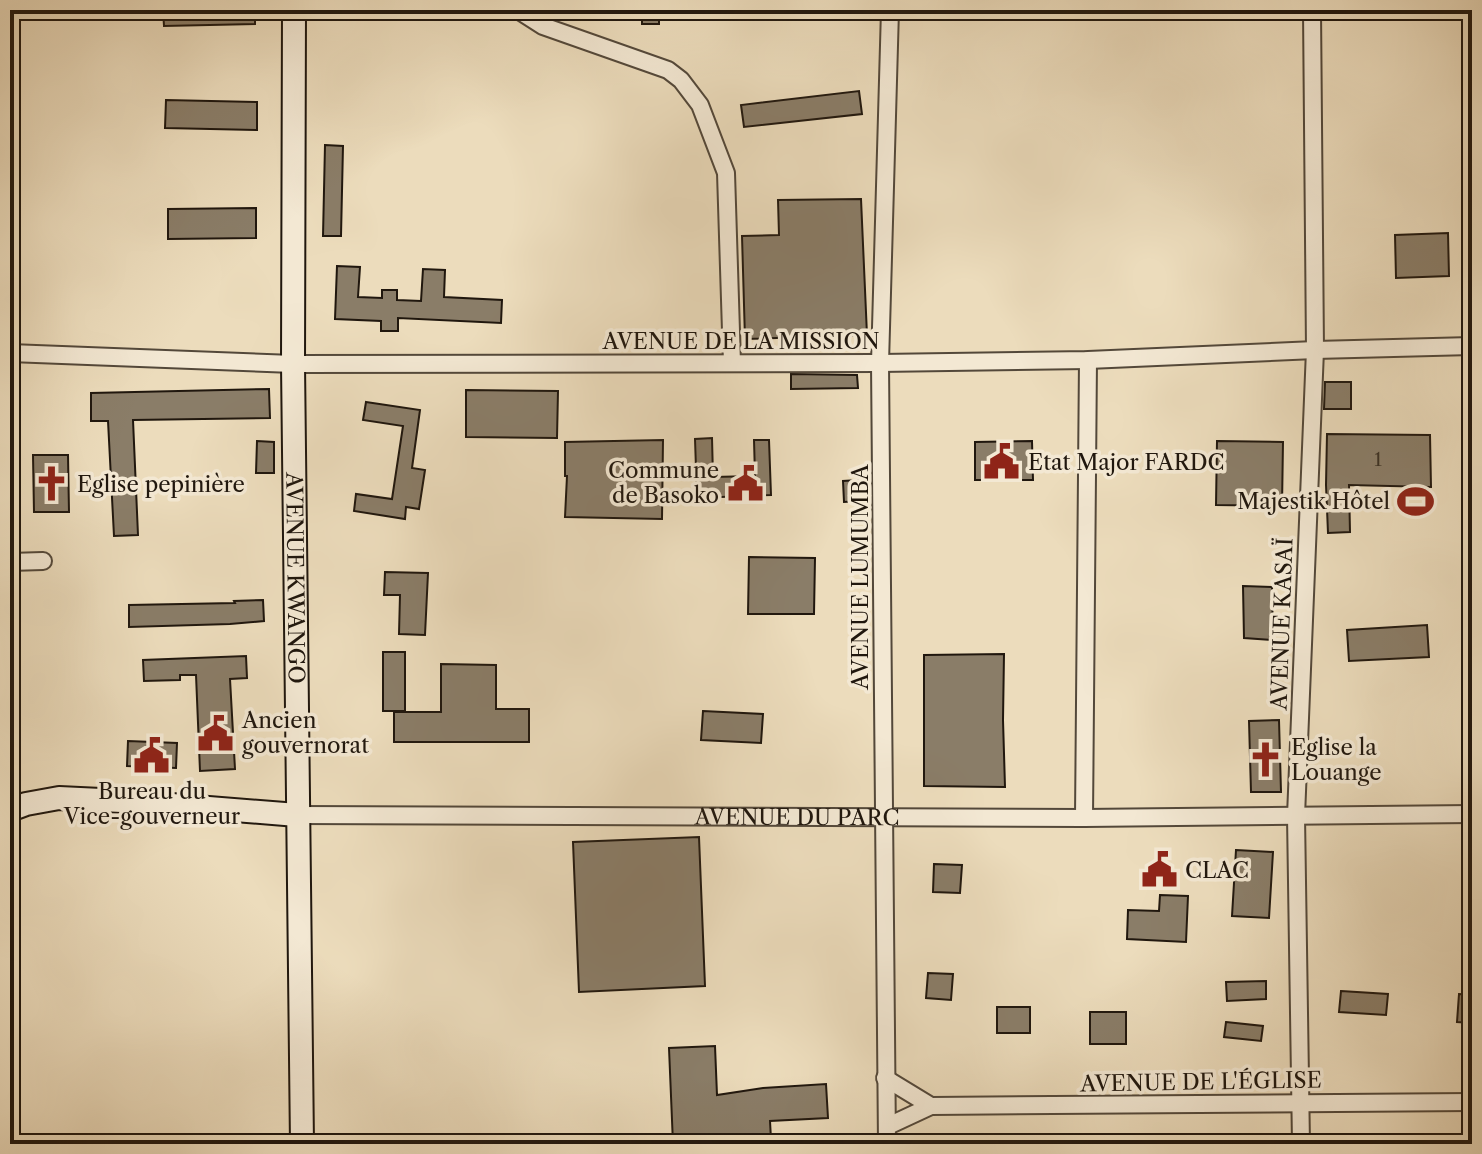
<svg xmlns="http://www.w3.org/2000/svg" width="1482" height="1154" font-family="'Libre Caslon Text',serif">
  <rect width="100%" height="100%" fill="#ecdcbc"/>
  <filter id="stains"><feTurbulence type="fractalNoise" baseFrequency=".0025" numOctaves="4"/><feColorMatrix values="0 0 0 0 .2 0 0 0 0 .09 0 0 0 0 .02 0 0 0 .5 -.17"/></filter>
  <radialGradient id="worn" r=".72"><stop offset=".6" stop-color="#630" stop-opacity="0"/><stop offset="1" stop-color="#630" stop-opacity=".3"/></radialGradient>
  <!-- building -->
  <path fill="#8a7d68" stroke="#20170e" stroke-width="2" d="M163 10H255V24L164 26Z
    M642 10H659V24H642Z
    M859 91 862 114 744 127 741 105Z
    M166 100 257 102V130L165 128Z
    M325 145 343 146 341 236H323Z
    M861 199 867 335 745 339 742 236 779 235 778 200Z
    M256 208V238L168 239V209Z
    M1448 233 1449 276 1396 278 1395 235Z
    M337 266 360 267 358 297 382 298V290H397V300L421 301 423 269 445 270 444 297 502 300 501 323 398 318V331H381V321L335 319Z
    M791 374 857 375 858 388 791 389Z
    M1325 382H1351V409H1324Z
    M269 389 270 418 133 420 138 535 114 536 108 421H91V393Z
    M466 390 558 391 557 438 466 437Z
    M366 402 420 410 412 468 425 470 419 509 406 507 405 519 354 511 356 494 392 499 403 426 363 420Z
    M1327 434 1430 435 1431 487 1349 485 1350 532 1328 533 1326 485Z
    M712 438 713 477 755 476 754 440H769L771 495 697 498 695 439Z
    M663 440 662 519 565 517 567 476H565V442Z
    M257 441 274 442V473H256Z
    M1032 441 1033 480H975V442Z
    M1217 441 1283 442 1282 506 1216 505Z
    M33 455H68L69 512H34Z
    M858 480 860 501 844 502 843 481Z
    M749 557 815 558 814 614H748Z
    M385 572 428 573 425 635 399 634 400 595H384Z
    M1243 586 1272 587 1273 640 1244 638Z
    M263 600 264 621 230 624 129 627V605L235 603 234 601Z
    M1427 625 1429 657 1349 661 1347 630Z
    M383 652H405V711H383Z
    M1004 654 1003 720 1005 787 924 786V655Z
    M246 656 247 678 230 679 235 769 200 771 196 675H180V680L144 681 143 660Z
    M441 664 496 665V709H529V742H394V712H441Z
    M703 711 763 714 761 743 701 740Z
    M1279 720 1281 792H1251L1249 721Z
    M128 741 177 743 176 768 127 766Z
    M699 837 705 986 579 992 573 842Z
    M1236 850 1273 852 1269 918 1232 916Z
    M934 864 962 865 960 893 933 892Z
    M1160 895 1188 896 1186 942 1127 939 1128 910 1159 911Z
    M928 973 953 974 951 1000 926 998Z
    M1266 981V999L1227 1001 1226 982Z
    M1341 991 1388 994 1386 1015 1339 1012Z
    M1459 994 1472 995V1023L1457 1022Z
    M997 1007H1030V1033H997Z
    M1090 1012H1126V1044H1090Z
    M1226 1022 1263 1026 1261 1041 1224 1037Z
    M715 1046 717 1095 763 1088 826 1084 828 1118 770 1121 771 1139 715 1142V1144H673L669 1048Z"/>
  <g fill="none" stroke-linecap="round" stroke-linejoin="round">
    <defs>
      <g id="street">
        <path d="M518 10 543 26 668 70 681 80 700 105 726 173 732 363"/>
        <path d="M10 353 293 364 880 363 1088 360 1315 350 1472 346"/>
        <path d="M10 562 43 561"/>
        <path id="s1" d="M297 815 1084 818 1472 814"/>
        <path d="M1084 818 1088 360"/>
        <path d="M885 1078 931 1106"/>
        <path d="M888 1126 931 1106 1472 1102"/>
        <path d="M887 1144 880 363 890 10"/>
        <path d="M1301 1144 1296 816 1315 350 1312 10"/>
      </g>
      <g id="secondary">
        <path id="s2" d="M294 10 293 364 302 1144"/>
        <path d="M10 810 26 804 59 798 122 801 297 815"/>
      </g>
    </defs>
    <!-- street casing -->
    <use href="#street" stroke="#53483a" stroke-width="20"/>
    <!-- secondary casing -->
    <use href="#secondary" stroke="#20170e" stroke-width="26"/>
    <!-- street -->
    <use href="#street" stroke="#f3e8d3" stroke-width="16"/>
    <!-- secondary -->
    <use href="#secondary" stroke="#f3e8d3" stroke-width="22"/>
  </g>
  <!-- icons -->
  <defs>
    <symbol id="civic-bare" viewBox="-9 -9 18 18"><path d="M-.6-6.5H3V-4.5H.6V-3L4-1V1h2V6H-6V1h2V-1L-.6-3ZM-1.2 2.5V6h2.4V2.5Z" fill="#8f2418" stroke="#f3e8d3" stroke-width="2.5" paint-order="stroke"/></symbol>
    <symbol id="church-bare" viewBox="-9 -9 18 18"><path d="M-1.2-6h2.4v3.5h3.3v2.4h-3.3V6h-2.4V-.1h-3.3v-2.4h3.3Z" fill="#8f2418" stroke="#f3e8d3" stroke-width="2.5" paint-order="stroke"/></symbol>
    <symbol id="stadium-bare" viewBox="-9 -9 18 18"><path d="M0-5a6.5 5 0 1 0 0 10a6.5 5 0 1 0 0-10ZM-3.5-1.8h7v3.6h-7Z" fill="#8f2418" stroke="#f3e8d3" stroke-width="2.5" paint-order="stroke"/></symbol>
  </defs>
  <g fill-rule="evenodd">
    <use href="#civic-bare" x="976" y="436" width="51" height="51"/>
    <use href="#civic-bare" x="720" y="458" width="51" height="51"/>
    <use href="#church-bare" x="26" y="458" width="51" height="51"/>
    <use href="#stadium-bare" x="1390" y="476" width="51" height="51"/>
    <use href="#civic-bare" x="190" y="708" width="51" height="51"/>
    <use href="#civic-bare" x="126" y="730" width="51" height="51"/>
    <use href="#church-bare" x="1240" y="734" width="51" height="51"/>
    <use href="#civic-bare" x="1134" y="844" width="51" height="51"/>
  </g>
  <g text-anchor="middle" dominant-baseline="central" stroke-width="7" stroke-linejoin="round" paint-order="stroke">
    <!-- number labels -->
    <g font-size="18" fill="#3a3024">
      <text x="1378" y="460">1</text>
    </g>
    <!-- street labels -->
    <g font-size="22" fill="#20170e" stroke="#f3e8d3">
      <text x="741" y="341">AVENUE DE LA MISSION</text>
      <text stroke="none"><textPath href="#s2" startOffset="568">AVENUE KWANGO</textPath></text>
      <text transform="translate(860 577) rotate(-90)">AVENUE LUMUMBA</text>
      <text transform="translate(1282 624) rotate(-88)">AVENUE KASAÏ</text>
      <text stroke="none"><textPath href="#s1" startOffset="500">AVENUE DU PARC</textPath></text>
      <text transform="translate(1201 1082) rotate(-1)">AVENUE DE L'ÉGLISE</text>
    </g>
    <!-- poi labels -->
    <g font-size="22" fill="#20170e" stroke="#f3e8d3" text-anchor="start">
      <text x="1028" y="462">Etat Major FARDC</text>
      <text x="719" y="470" text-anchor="end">Commune<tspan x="719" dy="25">de Basoko</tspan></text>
      <text x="77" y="484">Eglise pepinière</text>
      <text x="1390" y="501" text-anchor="end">Majestik Hôtel</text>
      <text x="242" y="720">Ancien<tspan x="242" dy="25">gouvernorat</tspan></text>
      <text x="1291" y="747">Eglise la<tspan x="1291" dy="25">Louange</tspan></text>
      <text x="152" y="791" text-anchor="middle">Bureau du<tspan x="152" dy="25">Vice-gouverneur</tspan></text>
      <text x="1185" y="870">CLAC</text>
    </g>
  </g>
  <!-- margin -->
  <rect width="1482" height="1154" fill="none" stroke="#ecdcbc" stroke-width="40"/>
  <rect x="12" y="12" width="1458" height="1130" fill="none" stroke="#20170e" stroke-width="4"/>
  <rect x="20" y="20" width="1442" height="1114" fill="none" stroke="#20170e" stroke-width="2"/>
  <rect width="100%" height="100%" filter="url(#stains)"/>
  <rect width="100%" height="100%" fill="url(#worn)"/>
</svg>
